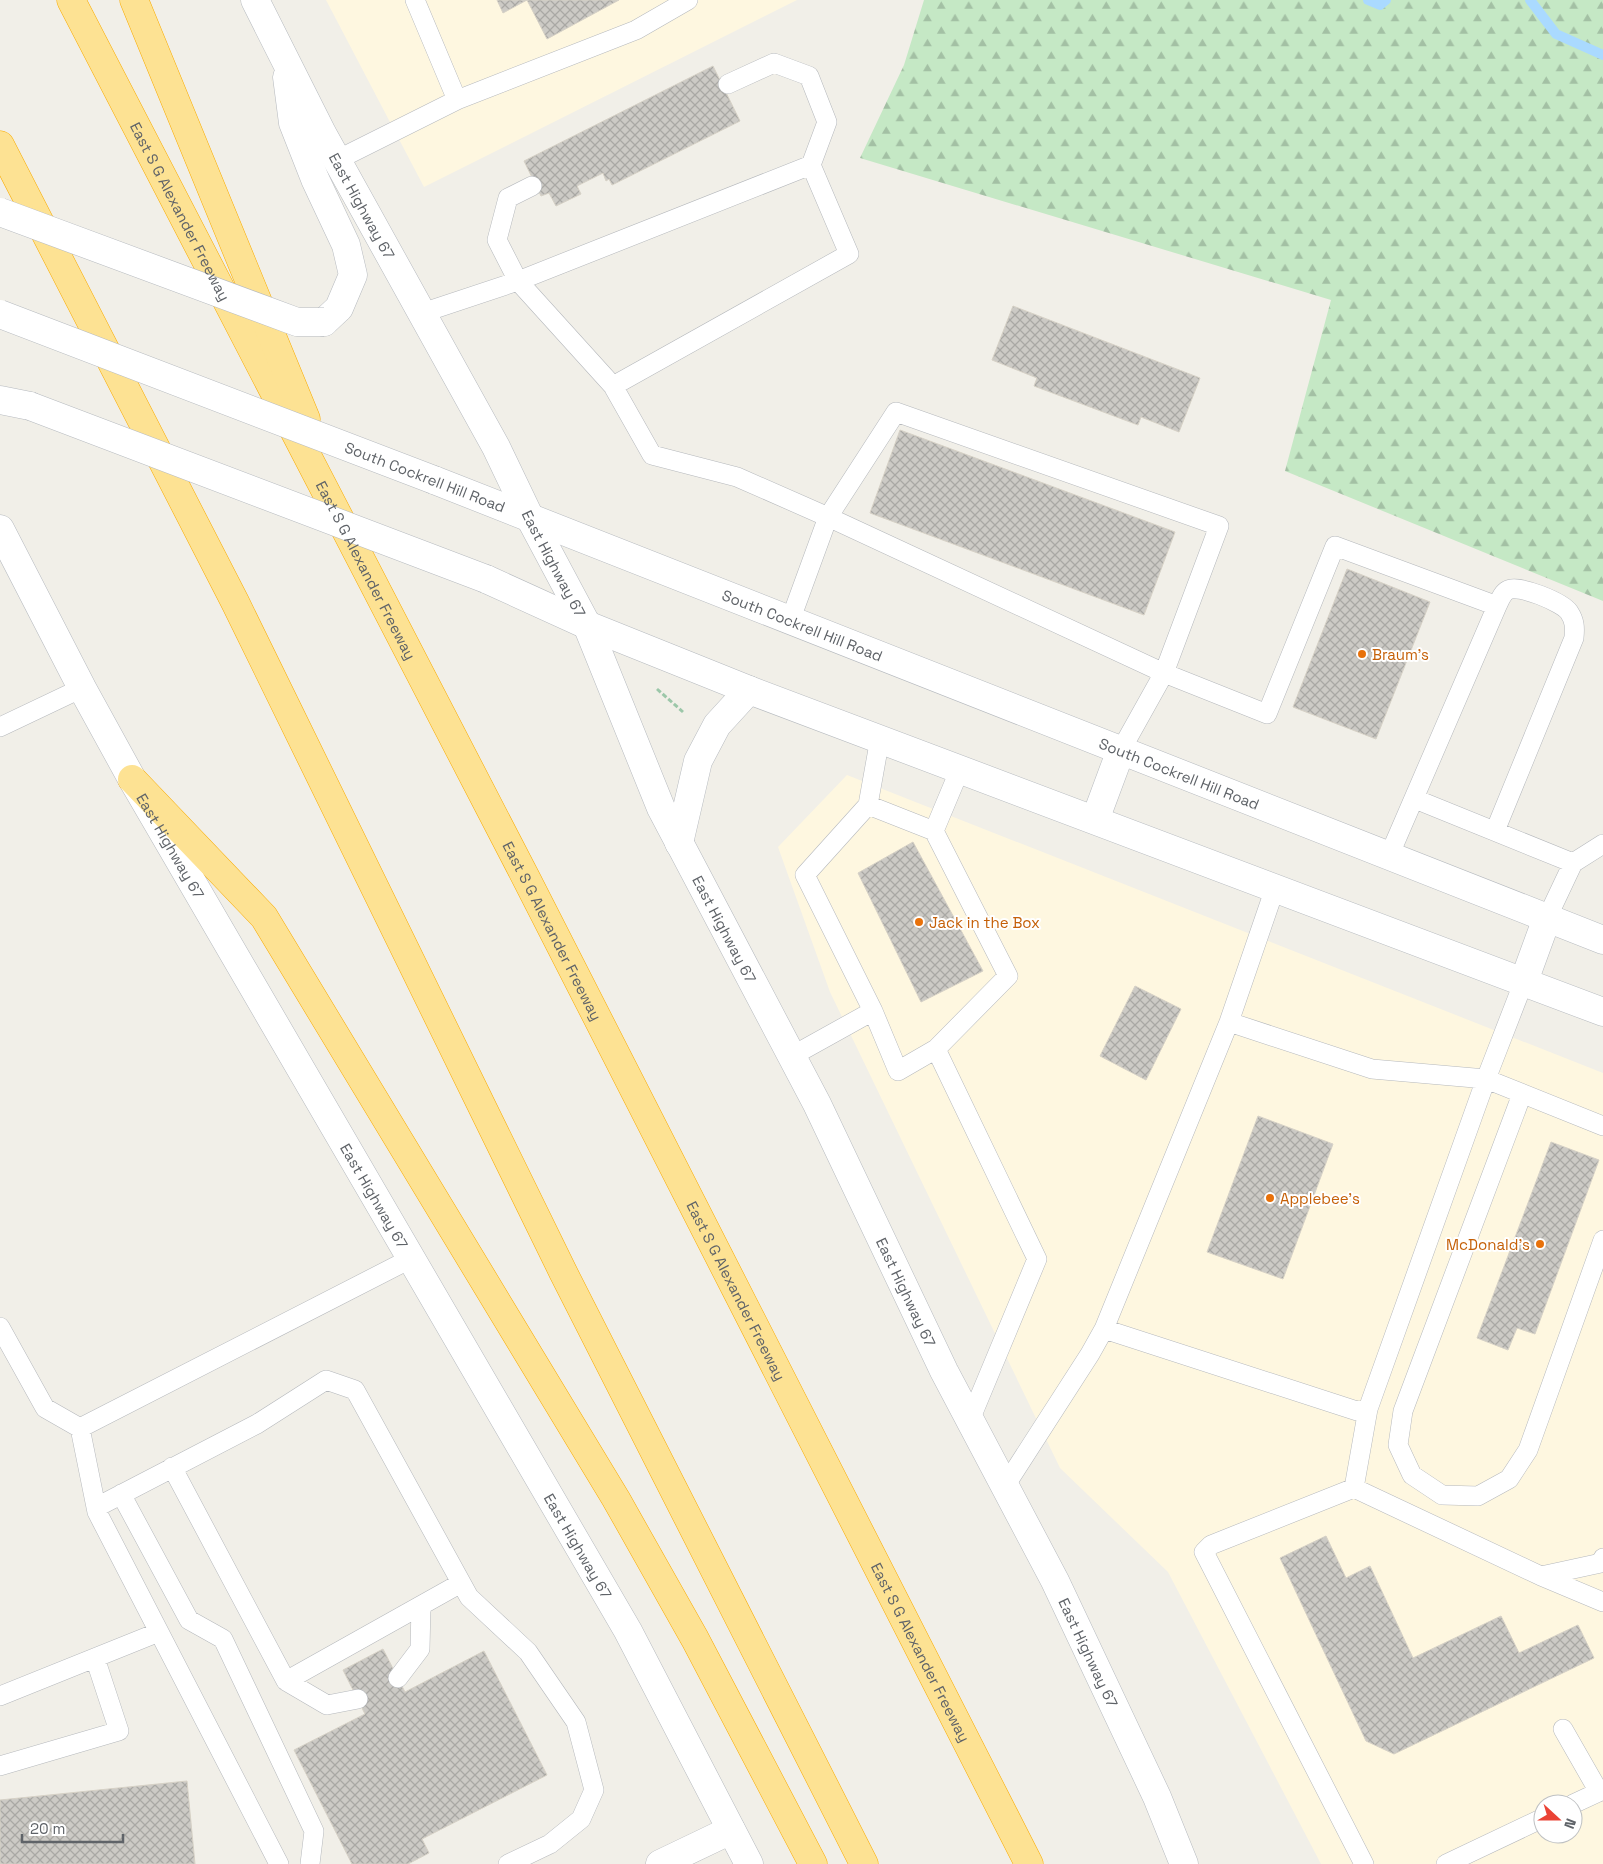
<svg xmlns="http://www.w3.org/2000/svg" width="1603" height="1864" font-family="'Space Grotesk',sans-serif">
  <defs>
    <pattern id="forest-firs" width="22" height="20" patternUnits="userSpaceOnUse" patternTransform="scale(1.25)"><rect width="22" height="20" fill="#c5e8c5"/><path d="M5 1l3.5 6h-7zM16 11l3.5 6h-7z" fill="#a3c0a4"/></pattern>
    <pattern id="building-cross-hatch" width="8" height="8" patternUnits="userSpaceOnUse" patternTransform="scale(1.25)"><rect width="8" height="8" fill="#cccac5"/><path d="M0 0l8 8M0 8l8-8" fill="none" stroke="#a9a8a4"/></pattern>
  </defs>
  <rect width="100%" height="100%" fill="#f1efe8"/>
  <!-- commercial -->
  <path fill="#fef7e0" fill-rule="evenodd" d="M326 0H797L424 187Z
    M847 775 1603 1073V1864H1321L1168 1572 1060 1468 830 992 778 847ZM1543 1804H1573V1834H1543Z"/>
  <!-- forest -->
  <path fill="url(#forest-firs)" d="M924 0H1603V601L1285 471 1331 300 860 158 904 65Z"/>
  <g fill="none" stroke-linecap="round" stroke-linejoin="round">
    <!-- stream -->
    <path stroke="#aadaff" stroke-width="10" d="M1368 0 1380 5 1386 0
      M1530 0 1556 34 1603 55"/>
  </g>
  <!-- building -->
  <path fill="url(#building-cross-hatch)" stroke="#d6d1c6" d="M497 0H619L547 39 527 0 503 13Z
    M713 66 740 121 612 185 609 179 606 181 603 173 577 186 581 194 556 206 549 193 541 196 524 161Z
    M1013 306 1200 378 1179 432 1141 417 1138 425 1034 386 1037 378 992 360Z
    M900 430 1175 532 1144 615 870 513Z
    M1347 569 1430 602 1376 739 1293 707Z
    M913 842 983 971 921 1002 858 873Z
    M1135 986 1181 1009 1146 1080 1100 1056Z
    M1258 1116 1333 1144 1283 1279 1207 1252Z
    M1551 1142 1599 1160 1535 1334 1517 1328 1508 1350 1477 1338Z
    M1326 1536 1346 1578 1370 1566 1413 1658 1501 1616 1519 1653 1578 1625 1594 1658 1394 1754 1366 1741 1280 1558Z
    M383 1649 405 1692 484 1651 547 1775 422 1839 429 1853 408 1864H352L294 1750 365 1714 343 1670Z
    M187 1781 195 1864H0V1800Z"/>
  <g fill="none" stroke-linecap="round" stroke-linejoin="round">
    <defs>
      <path id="lane" d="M415 0 457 100 636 30 688 0
        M337 160 457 100
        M532 186 508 198 497 240 518 281 613 386 849 254 811 165 827 122 809 76 774 63 728 84
        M422 313 518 281 811 165
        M613 386 652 455 737 477 828 517 896 412 1219 526 1164 673 828 517 790 621
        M0 727 82 688
        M1121 750 1164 673 1267 714 1335 546 1497 606 1389 856
        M960 769 934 831 1008 976 936 1049 1037 1259 970 1420
        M1415 799 1573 863
        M868 805 880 738
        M1495 831 1574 638C1575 628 1575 621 1569 612 1562 602 1518 584 1508 590 1502 593 1500 600 1497 606
        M1275 888 1229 1022 1104 1329 1357 1411 1368 1409 1486 1079 1524 981
        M1547 918 1573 863 1603 844
        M873 1011 805 875 868 805 934 831
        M1229 1022 1372 1069 1486 1079 1603 1126
        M792 1056 873 1011 898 1071 936 1049
        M1522 1094 1403 1411 1398 1445 1412 1475 1442 1495 1478 1496 1509 1479 1528 1450 1603 1240
        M0 1327 45 1408 80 1428
        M172 1467 286 1681 461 1583
        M1005 1486 1090 1354 1104 1329
        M1354 1488 1541 1576
        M121 1494 189 1620 223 1639 314 1831 310 1864
        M97 1507 257 1424 326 1380 355 1390 469 1597 528 1652 576 1722 594 1790 581 1819 550 1844 508 1864
        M1603 1558 1601 1563 1541 1576 1603 1602
        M398 1678 420 1649 421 1606
        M286 1681 327 1705 358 1699
        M0 1696 159 1632
        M1563 1729 1599 1792
        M0 1766 119 1731 95 1658
        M1573 1804 1603 1790
        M279 1864 97 1512 80 1428 412 1258
        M1364 1864 1204 1552 1211 1545 1354 1488 1368 1409
        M1446 1864 1543 1818"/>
      <path id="street" d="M660 1864 731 1830"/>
      <g id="secondary">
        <path id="s1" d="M255 0 322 133 496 447 530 518 587 625 661 808 817 1104 944 1371 1055 1581 1157 1797 1184 1864"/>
        <path d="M287 77 293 123 315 179 346 245 353 275 339 308 324 322"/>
        <path d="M0 400 30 406"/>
        <path id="s2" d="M434 480 1603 940"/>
        <path id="s3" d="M0 529 82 688 132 779 628 1631 749 1864"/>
        <path d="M486 579 587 625 749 690 1603 1012"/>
        <path d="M1095 820 1121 750"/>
        <path d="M679 843 698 761 717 725 749 690"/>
        <path d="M1524 981 1547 918"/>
      </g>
      <g id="highway">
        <path id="s4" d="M71 0 527 880 1029 1864"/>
        <path d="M134 0 306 419"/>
        <path d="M0 145 235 602 563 1272 864 1864"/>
        <path d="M132 779 264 917 616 1499 695 1639 813 1864"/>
      </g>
    </defs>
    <!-- lane casing -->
    <use href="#lane" stroke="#b5b8bc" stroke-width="20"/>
    <!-- street casing -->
    <use href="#street" stroke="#b5b8bc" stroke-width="29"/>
    <!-- secondary casing -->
    <use href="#secondary" stroke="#b6babf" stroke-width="29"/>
    <!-- highway casing -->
    <use href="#highway" stroke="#f9ab00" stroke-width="29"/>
    <!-- path -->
    <path stroke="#9cc7a9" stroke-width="3" stroke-dasharray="5 2.5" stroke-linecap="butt" d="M657 689 683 712"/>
    <!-- lane -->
    <use href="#lane" stroke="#fff" stroke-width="19"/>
    <!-- street -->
    <use href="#street" stroke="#fff" stroke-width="28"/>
    <!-- secondary -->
    <use href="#secondary" stroke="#fff" stroke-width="28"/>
    <!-- highway -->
    <use href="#highway" stroke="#fde293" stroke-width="28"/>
    <defs>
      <path id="secondary-bridge" d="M0 212 297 322H324
        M0 314 434 480
        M30 406 486 579"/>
    </defs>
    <!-- secondary-bridge casing -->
    <use href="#secondary-bridge" stroke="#b6babf" stroke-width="29" stroke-linecap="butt"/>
    <!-- secondary-bridge -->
    <use href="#secondary-bridge" stroke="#fff" stroke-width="28"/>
  </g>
  <!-- markers -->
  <g fill="#e8710a" stroke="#fff" stroke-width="2">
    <circle cx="1362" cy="654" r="5"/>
    <circle cx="919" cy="922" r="5"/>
    <circle cx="1270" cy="1198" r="5"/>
    <circle cx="1540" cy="1244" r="5"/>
  </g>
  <g text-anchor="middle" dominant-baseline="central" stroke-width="4" stroke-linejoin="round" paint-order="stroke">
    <!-- street labels -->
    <g font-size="15" fill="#5f6368" stroke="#fff">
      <text stroke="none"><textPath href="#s1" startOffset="232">East Highway 67</textPath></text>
      <text stroke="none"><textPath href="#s4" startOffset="238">East S G Alexander Freeway</textPath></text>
      <text transform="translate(425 477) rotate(21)">South Cockrell Hill Road</text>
      <text stroke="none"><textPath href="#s1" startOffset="638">East Highway 67</textPath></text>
      <text stroke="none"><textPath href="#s4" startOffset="642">East S G Alexander Freeway</textPath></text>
      <text stroke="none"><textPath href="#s2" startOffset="396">South Cockrell Hill Road</textPath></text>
      <text stroke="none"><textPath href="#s2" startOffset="801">South Cockrell Hill Road</textPath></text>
      <text stroke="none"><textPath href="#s3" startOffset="360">East Highway 67</textPath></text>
      <text stroke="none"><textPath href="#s1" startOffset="1042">East Highway 67</textPath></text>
      <text stroke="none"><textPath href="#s4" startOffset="1048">East S G Alexander Freeway</textPath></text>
      <text stroke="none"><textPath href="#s3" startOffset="765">East Highway 67</textPath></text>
      <text stroke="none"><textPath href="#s4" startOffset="1452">East S G Alexander Freeway</textPath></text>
      <text stroke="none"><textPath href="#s1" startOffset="1448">East Highway 67</textPath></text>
      <text stroke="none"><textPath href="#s3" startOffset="1170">East Highway 67</textPath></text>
      <text stroke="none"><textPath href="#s4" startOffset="1858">East S G Alexander Freeway</textPath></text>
      <text stroke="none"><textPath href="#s1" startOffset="1852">East Highway 67</textPath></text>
    </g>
    <!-- food labels -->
    <g font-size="15" fill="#c56008" stroke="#fff" text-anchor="start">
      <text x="1372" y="654">Braum's</text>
      <text x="929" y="922">Jack in the Box</text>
      <text x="1280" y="1198">Applebee's</text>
      <text x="1530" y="1244" text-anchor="end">McDonald's</text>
    </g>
  </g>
  <!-- north arrow -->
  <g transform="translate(1558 1819) rotate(111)"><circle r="24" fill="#ffffff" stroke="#bfc1c3"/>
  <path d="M0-4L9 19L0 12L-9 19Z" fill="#ea4335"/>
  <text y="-8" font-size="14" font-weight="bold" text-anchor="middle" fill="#5f6368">N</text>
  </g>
  <!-- scale -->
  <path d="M22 1834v8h101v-8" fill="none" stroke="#5f6368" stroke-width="2.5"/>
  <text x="30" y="1834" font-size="15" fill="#5f6368" stroke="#ffffff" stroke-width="4" paint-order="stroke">20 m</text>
</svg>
